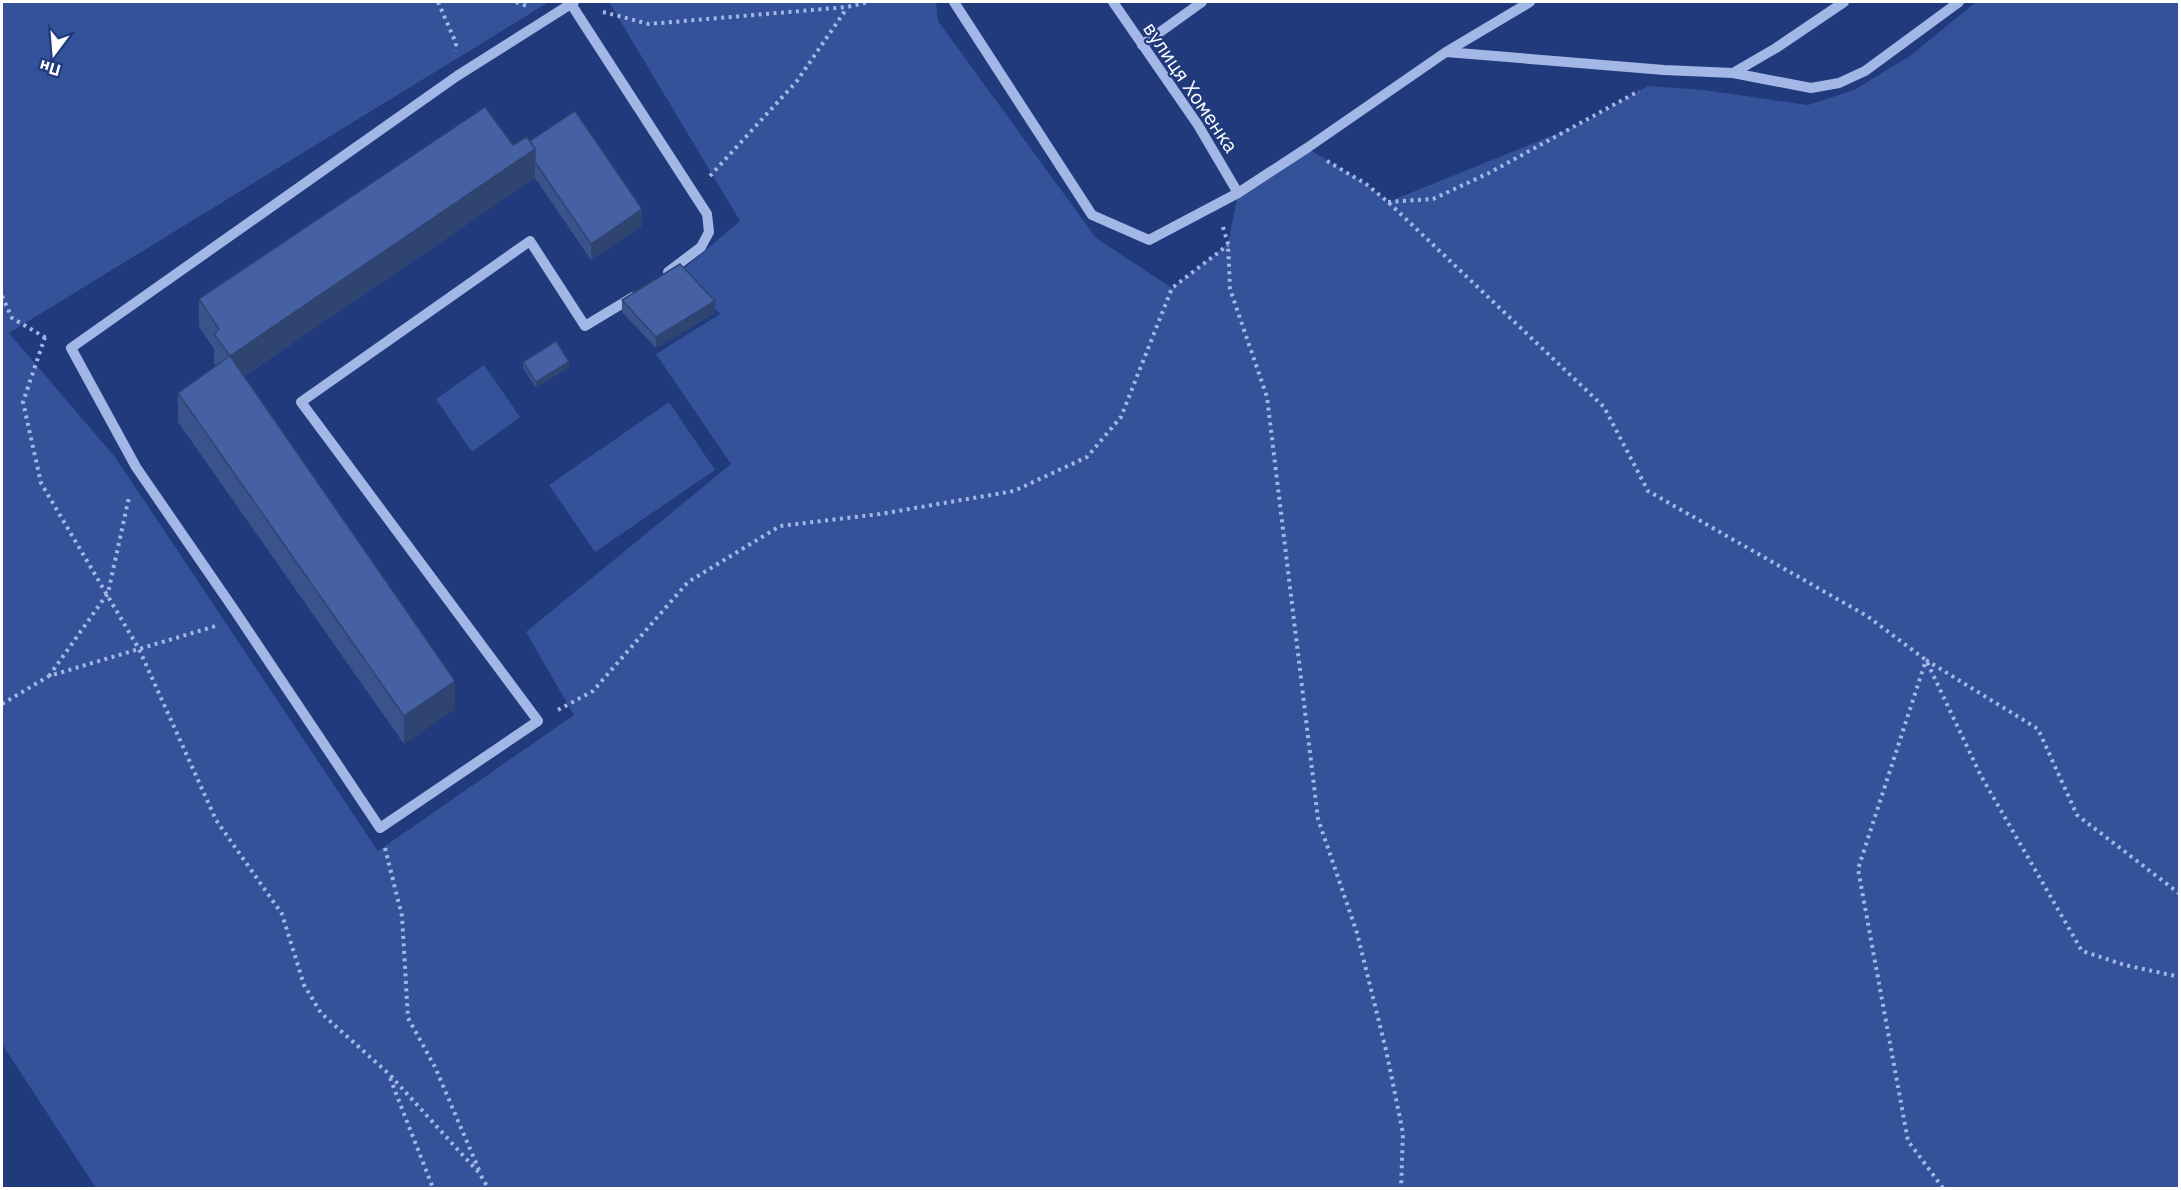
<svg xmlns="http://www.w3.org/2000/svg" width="2181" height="1190" viewBox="0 0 2181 1190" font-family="'IBM Plex Sans',sans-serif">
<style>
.green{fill:#33529a}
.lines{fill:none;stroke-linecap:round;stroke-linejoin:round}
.path{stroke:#a3b7e6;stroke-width:4;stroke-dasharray:3 4.5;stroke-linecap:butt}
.minor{stroke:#a3b7e6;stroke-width:10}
.wall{fill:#3b538c}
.shaded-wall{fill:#304472}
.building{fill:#4561a3;stroke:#304472;stroke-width:1.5}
.labels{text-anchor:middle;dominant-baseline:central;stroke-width:4.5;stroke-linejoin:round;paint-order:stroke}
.street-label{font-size:20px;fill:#fff;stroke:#203a7c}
</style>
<rect width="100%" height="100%" fill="#203a7c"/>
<path class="green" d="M2 2H549L9 333 115 457 378 851 574 715 526 632 731 464 656 354 720 314 681 271 740 221 609 2H936L938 21 1096 238 1172 288 1228 244 1238 193 1307 148 1366 184 1388 202 1581 124 1648 86 1704 90 1808 105 1854 90 1910 56 1976 2H2179V1188H96L2 1044Z
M484 365 520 417 472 452 436 399Z
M669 402 715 470 595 552 549 485Z"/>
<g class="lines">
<path class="path" d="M438 2 456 43V51
M516 2 527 6
M603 12 649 24 847 7 869 2
M1327 161 1366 184 1388 202 1604 407 1648 491 1867 616 1926 660 1981 776 2082 951 2125 965 2180 977
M710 176 797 81 847 8
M1388 202 1433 199 1489 173 1639 91
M1223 227 1228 244 1230 289 1267 397 1318 819 1357 933 1386 1050 1403 1133 1401 1188
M2 296 12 318 46 338
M45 337 23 402 41 483 139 649 216 820 282 914 304 985 321 1013 389 1074 480 1174 488 1188
M49 676 108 593 129 497
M2 704 49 676 219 625
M558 710 593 691 688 582 780 526 880 514 1014 491 1087 457 1121 417 1172 288 1228 245
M385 848 402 916 408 1018 435 1067 479 1170
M390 1078 433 1188
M1943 1188 1908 1141 1858 869 1926 660 2038 729 2077 815 2180 894"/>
<path class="minor" d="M574 2 457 76 71 348 136 467 235 611 380 828 538 721 301 402 530 241 585 326 633 297
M954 2 1092 215 1149 240 1238 193 1307 148 1446 52 1530 2
M1113 2 1198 125 1238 193
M571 4 707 214 709 232 701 247 668 272
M1142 45 1202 2
M1446 52 1664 70 1733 73 1811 88 1839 83 1865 71 1959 2
M1733 73 1776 48 1844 2"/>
</g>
<path class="wall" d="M530 141 642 226 591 260 535 178 244 376 455 709 404 744 178 422V393L216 366 214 363V349L199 327V299L513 145Z
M622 300 715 313 656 348 622 312Z
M523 362 569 367 536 388 523 368Z"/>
<path class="shaded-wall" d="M535 149V178L230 385V356Z
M642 209V226L591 260V244Z
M715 301V313L656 348V337Z
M569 362V367L536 388V382Z
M455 681V709L404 744V716Z"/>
<path class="building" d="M485 107 513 145 527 137 535 149 230 356 214 334 219 329 199 299Z
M575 111 642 209 591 244 535 162V149L530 141Z
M680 264 715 301 656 337 622 300Z
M556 341 569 362 536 382 523 362Z
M230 356 455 681 404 716 178 393Z"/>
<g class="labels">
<g class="street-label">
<text transform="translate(1191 87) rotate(56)">вулиця Хоменка</text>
</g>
</g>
<rect width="2181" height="1190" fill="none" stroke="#ffffff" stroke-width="6"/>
<g transform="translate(54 54) rotate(196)" stroke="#203a7c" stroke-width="4.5" paint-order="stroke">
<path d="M0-4.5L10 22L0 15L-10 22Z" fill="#ffffff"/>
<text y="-9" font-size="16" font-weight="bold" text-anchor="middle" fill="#ffffff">Пн</text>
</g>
</svg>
